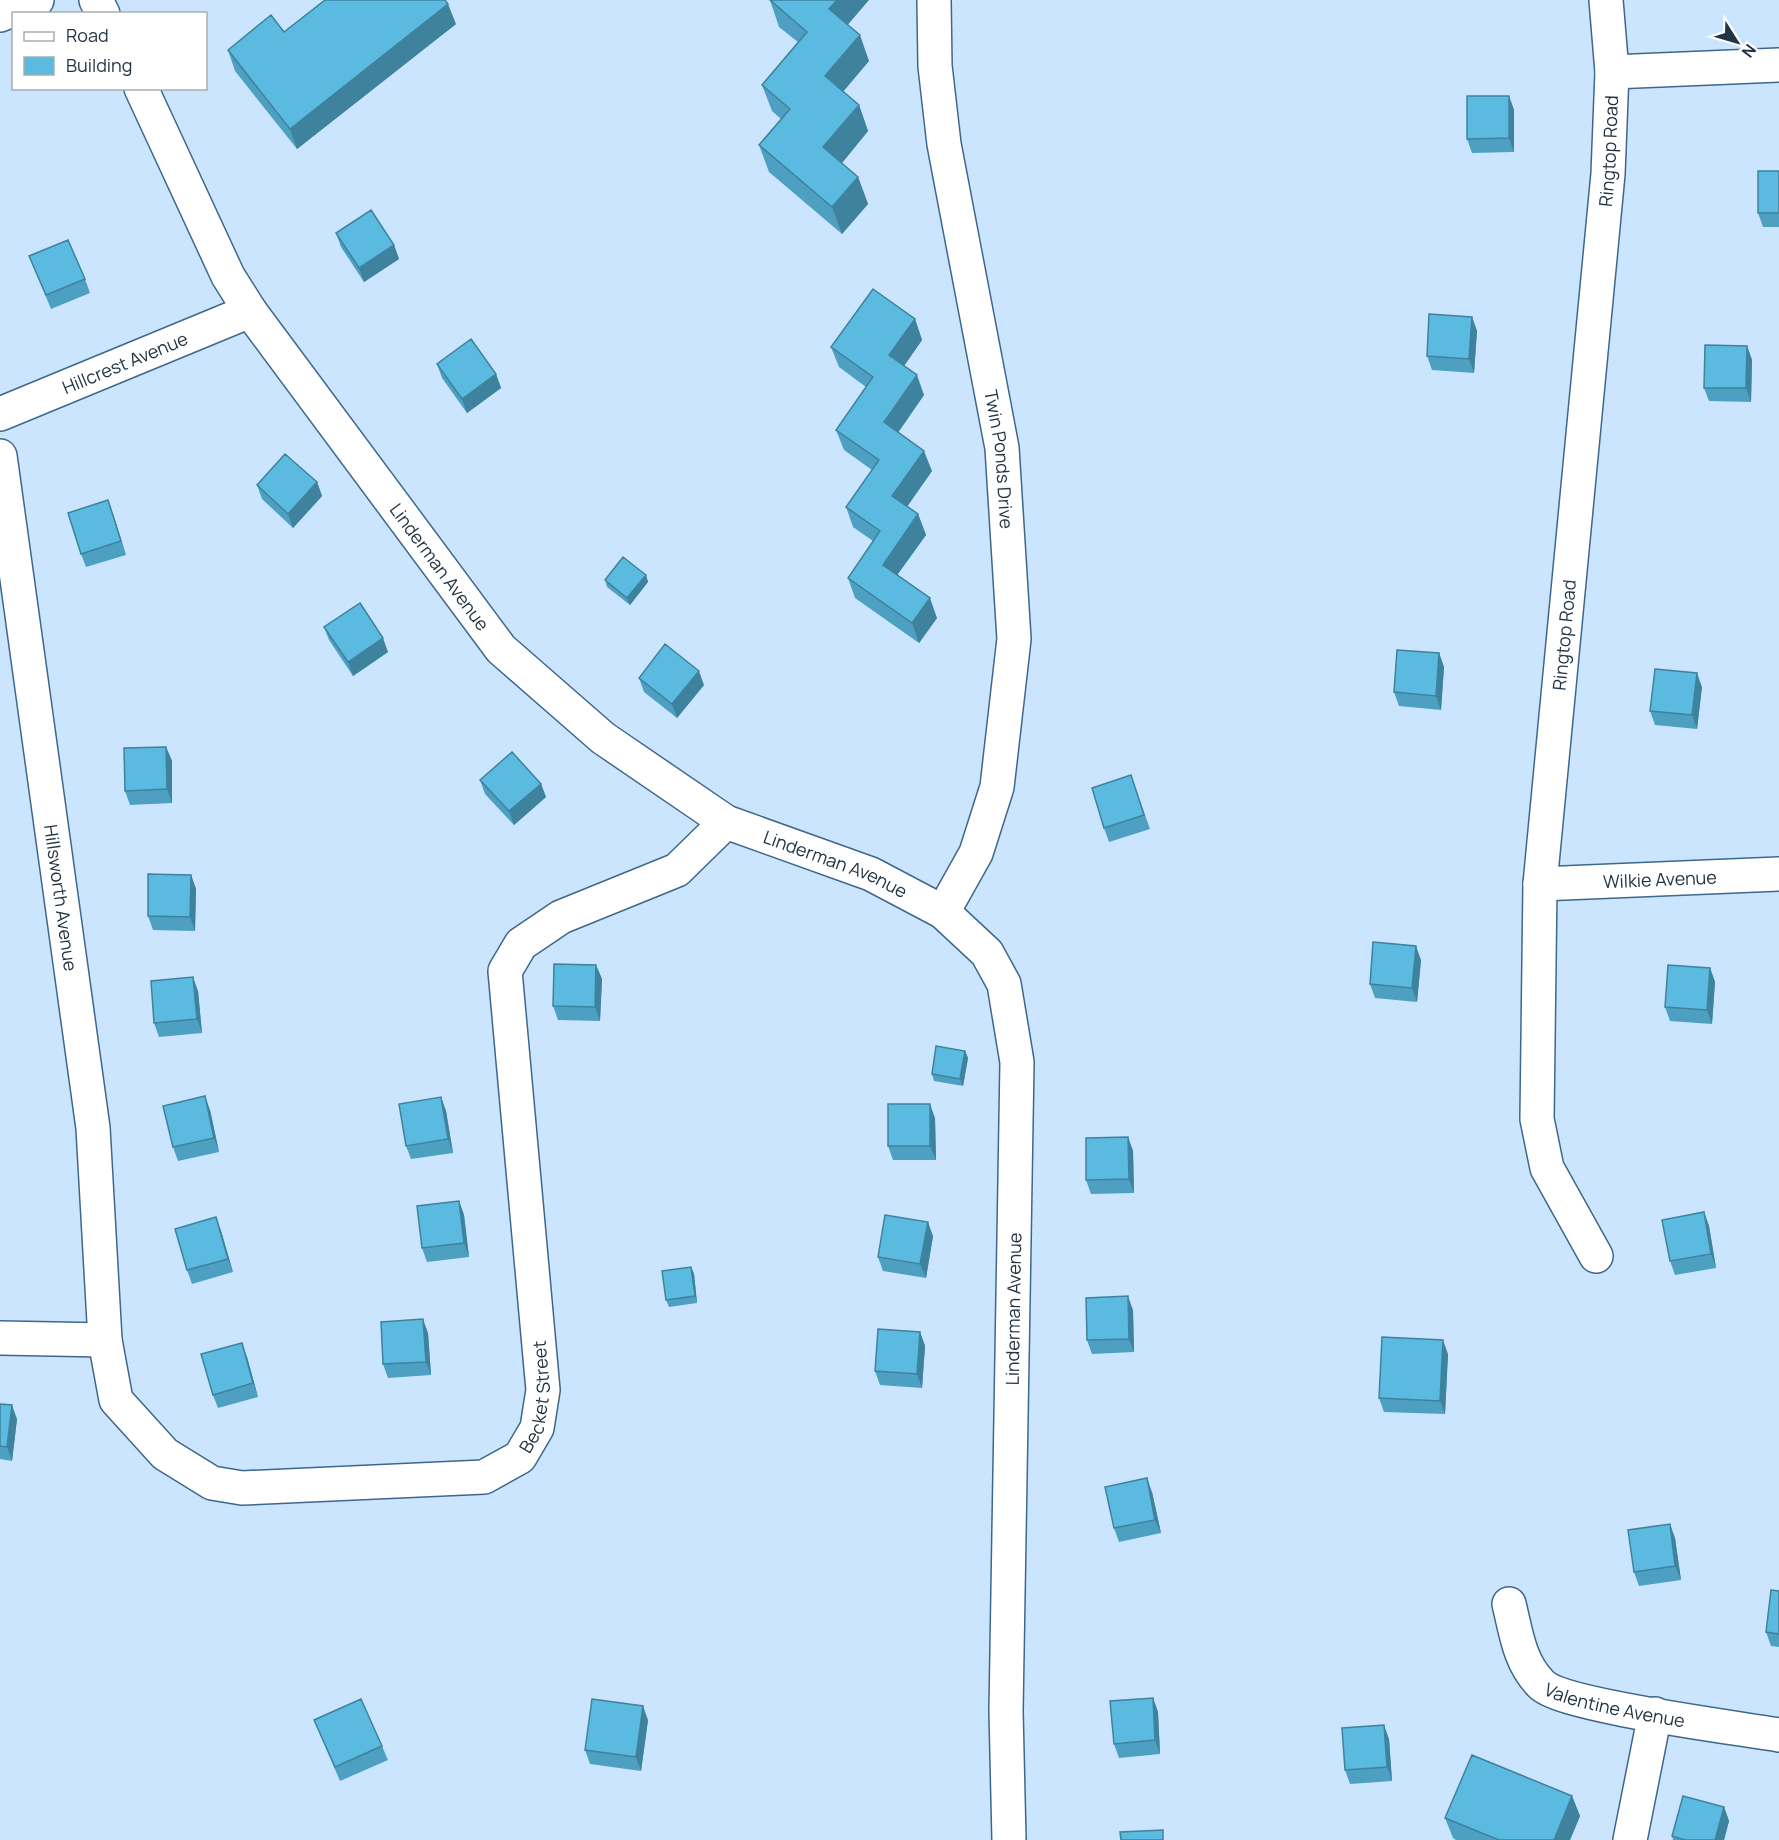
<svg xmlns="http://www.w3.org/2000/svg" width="1779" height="1840" viewBox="0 0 1779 1840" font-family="Manrope,sans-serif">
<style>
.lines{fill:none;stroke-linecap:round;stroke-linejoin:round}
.minor-casing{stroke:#3f678b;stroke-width:36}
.minor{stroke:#fff;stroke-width:33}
.wall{fill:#4da0c1}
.shaded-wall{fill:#3f829d}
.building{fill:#5abae0;stroke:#3f829d;stroke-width:1.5}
.labels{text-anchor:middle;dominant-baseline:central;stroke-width:4.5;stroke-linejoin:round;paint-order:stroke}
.street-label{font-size:18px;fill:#223444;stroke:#fff}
</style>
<rect width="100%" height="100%" fill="#cbe5fe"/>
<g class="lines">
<g class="minor-casing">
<g id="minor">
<path d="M96 0 103 14"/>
<path id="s1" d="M934 0 935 66 944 144 1002 448 1014 639 997 787 976 853 943 912"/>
<path d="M0 15 37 0"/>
<path d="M1612 72 1779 65"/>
<path id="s2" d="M141 88 228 276 250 311 501 649 603 738 726 822 871 874 943 912 987 953 1004 984 1017 1062 1006 1711 1009 1840"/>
<path id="s3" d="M0 414 250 311"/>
<path id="s4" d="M0 456 93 1128 105 1340 116 1400 165 1454 212 1483 242 1488 484 1477 520 1457 537 1428 543 1390 505 971 521 944 561 917 677 870 726 822"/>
<path id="s5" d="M1540 884 1779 874"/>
<path id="s6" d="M1596 1256 1547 1168 1537 1119 1540 884 1608 174 1612 72 1606 0"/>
<path d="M0 1338 105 1340"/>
<path id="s7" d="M1509 1604C1516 1632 1519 1662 1541 1684 1562 1706 1739 1728 1779 1735"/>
<path d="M1630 1840 1655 1714"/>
</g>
</g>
<use href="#minor" class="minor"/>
</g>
<path class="wall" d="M770 0 848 25 869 61 843 92 859 105 868 131 842 163 858 177 868 204 842 234 769 172 759 145 781 119 772 111 762 85 798 42 779 27Z
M456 24 297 149 235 71 228 50 284 32Z
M1509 96 1514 110V152L1472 153 1467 139Z
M1779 171V227H1763L1758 213Z
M336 233 394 245 399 259 364 282 341 247Z
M29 256 85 279 90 293 51 309Z
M1472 317 1477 331 1474 373 1432 370 1427 356Z
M915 319 922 340 904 366 924 395 898 432 932 471 907 506 918 514 926 535 897 575 937 618 919 643 855 598 848 578 873 541 853 527 846 507 872 470 844 450 836 430 866 387 839 367 831 347Z
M1747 346 1752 360 1751 402 1709 401 1704 388Z
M437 364 496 374 501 388 467 413 442 378Z
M317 482 322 496 293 528 262 499 257 485Z
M113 514 126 555 86 567 81 554Z
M646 575 648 582 630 605 607 587 605 580Z
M324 627 388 652 353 676 329 640Z
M1439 653 1444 667 1441 710 1399 706 1394 692Z
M639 678 704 685 677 718 644 692Z
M1702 687 1697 729 1655 725 1650 711Z
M166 747 172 761V803L130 805 125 791Z
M480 780 541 784 546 797 514 825 485 794Z
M1136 789 1150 829 1109 842 1104 828Z
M191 875 196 889 195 931 153 930 148 916Z
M1421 960 1417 1002 1375 998 1370 984Z
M596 965 602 979 600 1021 558 1020 553 1006Z
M1710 968 1715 982 1712 1024 1670 1021 1665 1007Z
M198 991 202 1033 159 1037 154 1023Z
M965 1051 968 1058 963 1086 934 1081 932 1074Z
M441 1097 446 1111 453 1153 411 1159 406 1146Z
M210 1110 219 1152 178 1161 173 1147Z
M935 1118 936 1160H893L888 1146Z
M1128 1137 1133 1151 1134 1193 1091 1194 1086 1180Z
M459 1201 464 1215 469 1257 427 1262 422 1248Z
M1704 1212 1709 1226 1716 1268 1675 1275 1670 1261Z
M216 1217 221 1231 233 1272 192 1284 187 1270Z
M933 1236 926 1278 883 1271 878 1257Z
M691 1267 694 1274 697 1303 669 1307 666 1300Z
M1133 1310 1134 1352 1092 1354 1087 1340Z
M920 1332 925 1346 922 1388 880 1385 875 1371Z
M428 1333 431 1375 388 1378 383 1364Z
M1448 1354 1445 1414 1384 1412 1379 1398Z
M247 1357 258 1397 218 1408 213 1395Z
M0 1404 17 1419 12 1461 0 1459Z
M1152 1492 1161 1533 1119 1542 1114 1528Z
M1675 1538 1681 1580 1639 1586 1634 1572Z
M1779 1591V1647L1771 1646 1766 1632Z
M1153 1698 1158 1712 1160 1754 1119 1758 1114 1744Z
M314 1720 382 1746 388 1760 340 1781Z
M648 1720 641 1771 590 1764 585 1750Z
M1389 1739 1392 1781 1350 1784 1345 1770Z
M1572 1796 1580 1816 1570 1840H1456L1453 1838 1445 1818Z
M1724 1807 1729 1821 1724 1840H1673L1672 1836Z"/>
<path class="shaded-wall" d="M837 0H869L839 35 829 9Z
M448 4 456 24 297 149 290 129Z
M860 35 869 61 834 102 825 76Z
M1509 96 1514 110V152L1509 138Z
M859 105 868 131 833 174 823 147Z
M858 177 868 204 842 234 832 207Z
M394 245 399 259 364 282 359 268Z
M1472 317 1477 331 1474 373 1469 359Z
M915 319 922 340 897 376 889 355Z
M1747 346 1752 360 1751 402 1746 388Z
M496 374 501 388 467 413 462 399Z
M917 375 924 395 891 443 884 422Z
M924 451 932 471 900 517 892 496Z
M317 482 322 496 293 528 288 514Z
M108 500 113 514 126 555 121 541Z
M918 514 926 535 890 585 883 565Z
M646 575 648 582 630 605 627 598Z
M930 598 937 618 919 643 912 623Z
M383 638 388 652 353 676 348 662Z
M1439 653 1444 667 1441 710 1436 696Z
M699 671 704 685 677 718 672 704Z
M1697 673 1702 687 1697 729 1692 715Z
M166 747 172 761V803L167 789Z
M541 784 546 797 514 825 509 811Z
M191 875 196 889 195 931 190 917Z
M1416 946 1421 960 1417 1002 1412 988Z
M596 965 602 979 600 1021 595 1007Z
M1710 968 1715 982 1712 1024 1707 1010Z
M193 977 198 991 202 1033 197 1019Z
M965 1051 968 1058 963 1086 960 1079Z
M205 1096 210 1110 219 1152 214 1138Z
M441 1097 446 1111 453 1153 448 1139Z
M930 1104 935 1118 936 1160 930 1146Z
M1128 1137 1133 1151 1134 1193 1129 1179Z
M459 1201 464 1215 469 1257 464 1243Z
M1704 1212 1709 1226 1716 1268 1711 1254Z
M216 1217 221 1231 233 1272 228 1259Z
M928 1222 933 1236 926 1278 920 1264Z
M691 1267 694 1274 697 1303 695 1296Z
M1128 1296 1133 1310 1134 1352 1129 1339Z
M423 1319 428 1333 431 1375 426 1362Z
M920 1332 925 1346 922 1388 917 1374Z
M1443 1340 1448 1354 1445 1414 1440 1401Z
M242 1343 247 1357 258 1397 253 1383Z
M12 1405 17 1419 12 1461 7 1447Z
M1147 1478 1152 1492 1161 1533 1155 1520Z
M1670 1524 1675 1538 1681 1580 1675 1566Z
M1153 1698 1158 1712 1160 1754 1155 1740Z
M643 1706 648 1720 641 1771 636 1757Z
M1384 1725 1389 1739 1392 1781 1387 1767Z
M1572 1796 1580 1816 1570 1840H1554Z
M1724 1807 1729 1821 1724 1840H1715Z"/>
<path class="building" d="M325 0H445L448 4 290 129 228 50 271 15 284 32Z
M770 0H837L829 9 860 35 825 76 859 105 823 147 858 177 832 207 759 145 790 109 762 85 807 32Z
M1467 96H1509V138L1467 139Z
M1758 171H1779V213H1758Z
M371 210 394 245 359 268 336 233Z
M68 240 85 279 46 295 29 256Z
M873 289 915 319 889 355 917 375 884 422 924 451 892 496 918 514 883 565 930 598 912 623 848 578 880 531 846 507 879 460 836 430 873 377 831 347Z
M1429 314 1472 317 1469 359 1427 356Z
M471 339 496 374 462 399 437 364Z
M1705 345 1747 346 1746 388H1704Z
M285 454 317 482 288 514 257 485Z
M108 500 121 541 81 554 68 513Z
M623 557 646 575 627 598 605 580Z
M360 603 383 638 348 662 324 627Z
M665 644 699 671 672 704 639 678Z
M1397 650 1439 653 1436 696 1394 692Z
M1655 669 1697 673 1692 715 1650 711Z
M166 747 167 789 125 791 124 748Z
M512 752 541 784 509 811 480 780Z
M1131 775 1144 815 1104 828 1092 788Z
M148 874 191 875 190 917 148 916Z
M1373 942 1416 946 1412 988 1370 984Z
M554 964 596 965 595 1007 553 1006Z
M1668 965 1710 968 1707 1010 1665 1007Z
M193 977 197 1019 154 1023 151 981Z
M936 1046 965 1051 960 1079 932 1074Z
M205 1096 214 1138 173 1147 163 1106Z
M441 1097 448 1139 406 1146 399 1104Z
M888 1104H930V1146H888Z
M1128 1137 1129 1179 1086 1180V1138Z
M459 1201 464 1243 422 1248 417 1206Z
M1704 1212 1711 1254 1670 1261 1662 1220Z
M885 1215 928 1222 920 1264 878 1257Z
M216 1217 228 1259 187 1270 175 1229Z
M691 1267 695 1296 666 1300 662 1271Z
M1128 1296 1129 1339 1087 1340 1086 1298Z
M423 1319 426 1362 383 1364 381 1322Z
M878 1329 920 1332 917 1374 875 1371Z
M1382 1337 1443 1340 1440 1401 1379 1398Z
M242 1343 253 1383 213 1395 201 1354Z
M0 1404 12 1405 7 1447 0 1446Z
M1147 1478 1155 1520 1114 1528 1105 1487Z
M1670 1524 1675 1566 1634 1572 1628 1530Z
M1771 1590 1779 1591V1634L1766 1632Z
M1153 1698 1155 1740 1114 1744 1110 1701Z
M361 1699 382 1746 335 1767 314 1720Z
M592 1699 643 1706 636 1757 585 1750Z
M1384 1725 1387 1767 1345 1770 1342 1728Z
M1472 1755 1572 1796 1554 1840H1499L1445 1818Z
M1683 1796 1724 1807 1715 1840H1685L1672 1836Z
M1163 1830V1840H1121L1120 1832Z"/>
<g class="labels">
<g class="street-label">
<text stroke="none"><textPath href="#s6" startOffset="1122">Ringtop Road</textPath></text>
<text stroke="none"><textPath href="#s3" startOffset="135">Hillcrest Avenue</textPath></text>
<text stroke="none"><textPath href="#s1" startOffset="465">Twin Ponds Drive</textPath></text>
<text stroke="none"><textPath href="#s2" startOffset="567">Linderman Avenue</textPath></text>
<text stroke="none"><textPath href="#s6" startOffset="636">Ringtop Road</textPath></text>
<text stroke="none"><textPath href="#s2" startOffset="1071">Linderman Avenue</textPath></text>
<text stroke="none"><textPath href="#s5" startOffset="120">Wilkie Avenue</textPath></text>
<text stroke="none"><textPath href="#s4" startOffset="446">Hillsworth Avenue</textPath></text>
<text transform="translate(1013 1309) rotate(-89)">Linderman Avenue</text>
<text stroke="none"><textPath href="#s4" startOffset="1458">Becket Street</textPath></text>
<text stroke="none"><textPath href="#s7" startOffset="165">Valentine Avenue</textPath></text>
</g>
</g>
<rect x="12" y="12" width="195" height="78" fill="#ffffff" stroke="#a7aeb4" stroke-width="1.5"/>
<rect x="24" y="32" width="30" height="9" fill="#ffffff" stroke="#a7aeb4" stroke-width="1.5"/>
<text x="66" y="42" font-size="18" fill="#223444">Road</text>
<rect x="24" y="57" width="30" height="18" fill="#5abae0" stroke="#a7aeb4" stroke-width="1.5"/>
<text x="66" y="72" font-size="18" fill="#223444">Building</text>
<g transform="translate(1737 42) rotate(127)" stroke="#ffffff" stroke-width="4.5" paint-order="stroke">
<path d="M0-4.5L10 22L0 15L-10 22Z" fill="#223444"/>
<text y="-9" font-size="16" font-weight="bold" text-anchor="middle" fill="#223444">N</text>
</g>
</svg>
